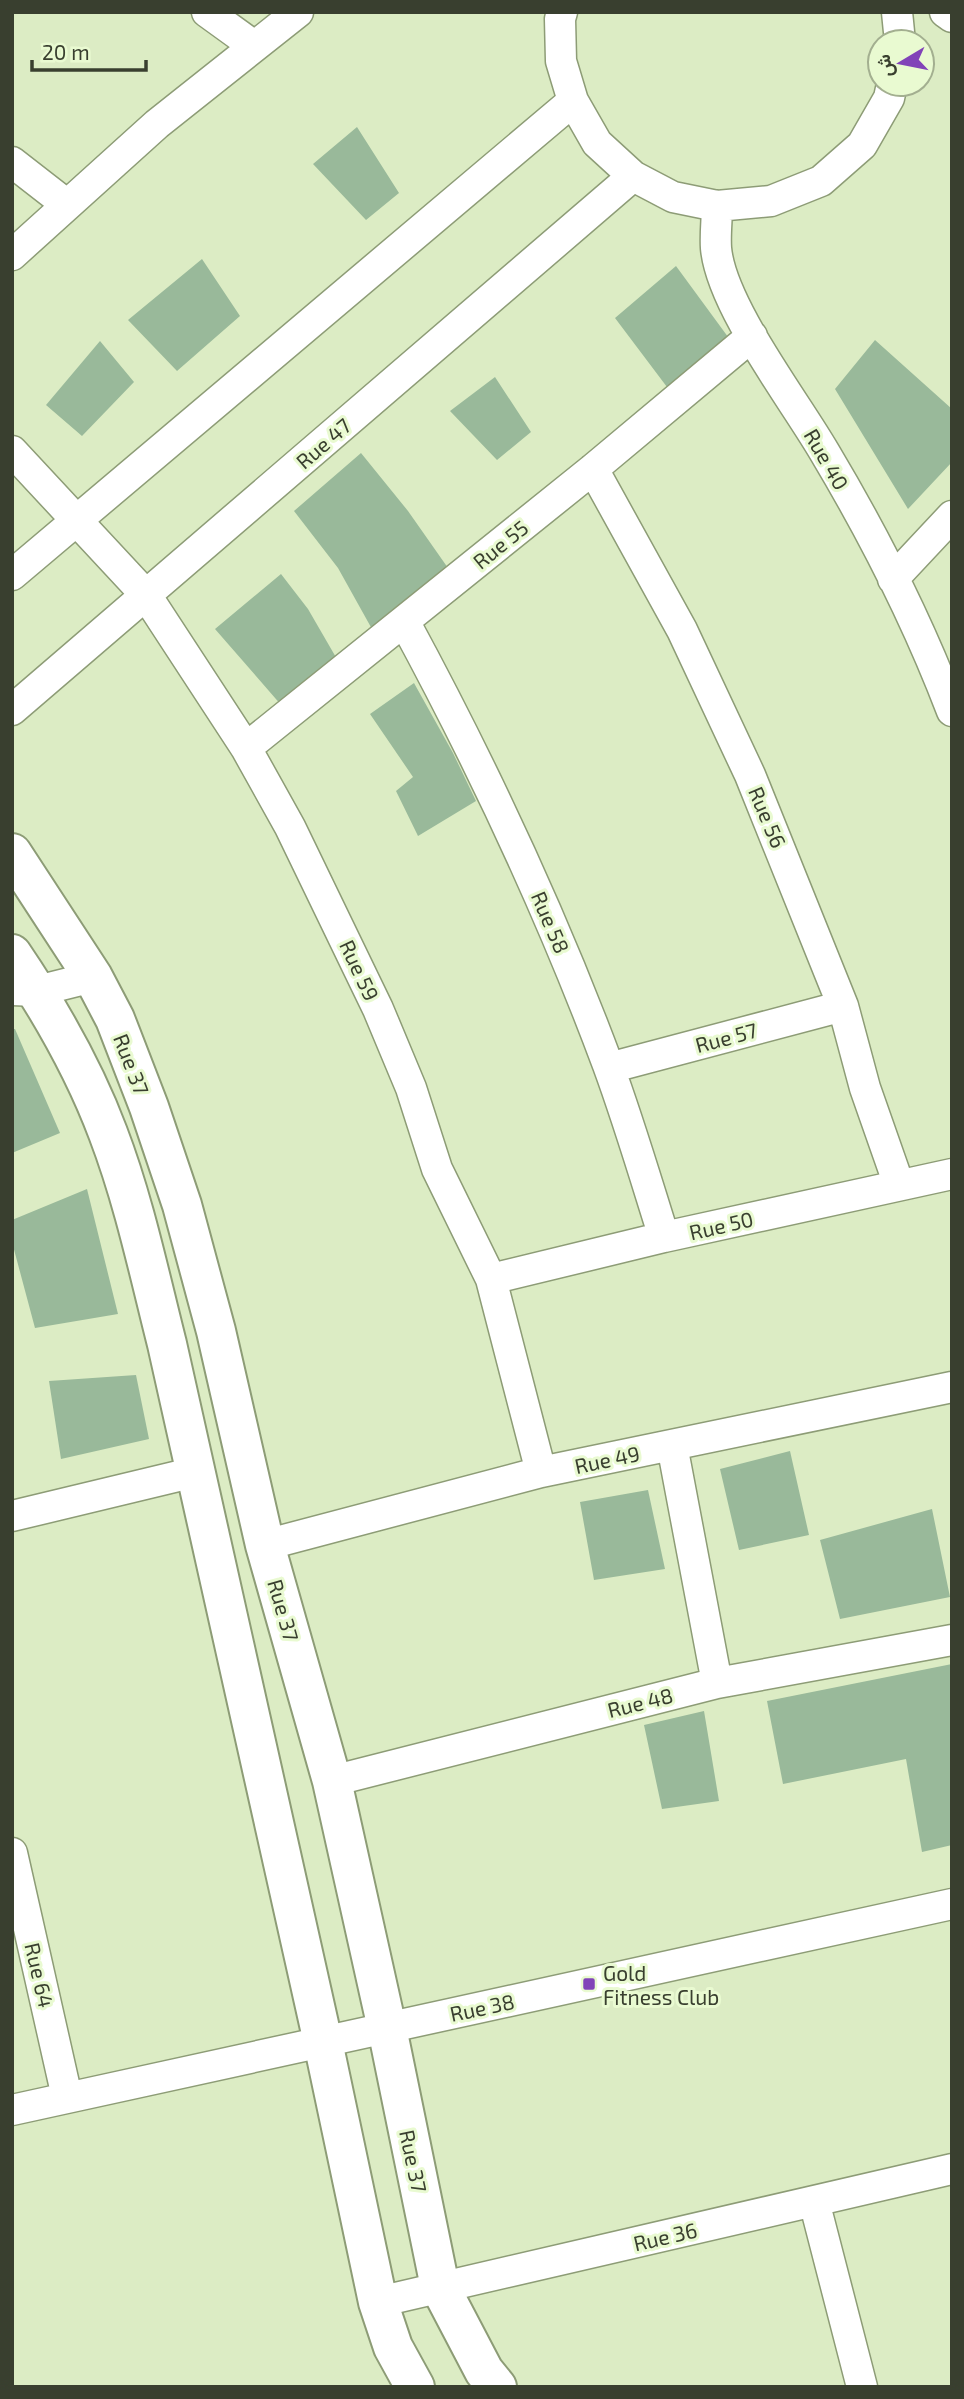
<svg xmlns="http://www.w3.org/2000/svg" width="964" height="2399" viewBox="0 0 964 2399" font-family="'Exo 2',Vazirmatn,sans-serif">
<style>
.building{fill:#99b99a}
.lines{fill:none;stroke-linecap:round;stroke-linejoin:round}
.minor-casing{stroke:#8d9c76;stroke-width:33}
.tertiary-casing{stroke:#8d9c76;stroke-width:42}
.minor{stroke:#fff;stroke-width:30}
.tertiary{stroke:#fff;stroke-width:38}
.poi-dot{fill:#8143b8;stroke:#e9fad1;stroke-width:2.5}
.labels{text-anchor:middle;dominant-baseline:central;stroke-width:6;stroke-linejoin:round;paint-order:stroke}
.street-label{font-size:21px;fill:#393f2f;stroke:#e9fad1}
.poi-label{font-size:21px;fill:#393f2f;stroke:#e9fad1;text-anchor:start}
</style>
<rect width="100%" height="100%" fill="#dcecc4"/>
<path class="building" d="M357 127 399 193 366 220 313 164Z
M202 259 240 316 177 371 128 320Z
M676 266 731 341 670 391 615 318Z
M875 340 952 409V462L908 509 835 389Z
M100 341 134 382 82 436 46 405Z
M495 377 531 432 497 460 450 411Z
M361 453 408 511 448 568 377 638 338 568 294 511Z
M281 574 308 609 341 666 282 706 215 629Z
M414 683 453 753 476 801 418 836 396 791 413 777 370 714Z
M12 1029H15L60 1133 12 1153Z
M87 1189 118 1314 35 1328 12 1242V1220Z
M136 1375 149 1439 61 1459 49 1381Z
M790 1451 809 1535 739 1550 720 1469Z
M648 1490 665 1569 594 1580 580 1502Z
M932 1509 950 1597 840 1619 820 1540Z
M952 1664V1845L922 1852 906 1759 783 1784 767 1701Z
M704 1711 719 1801 662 1809 644 1725Z"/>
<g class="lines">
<g class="minor-casing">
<path id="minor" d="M207 12 254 46
M562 12 560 19 561 61 573 101 597 143 633 176 673 197 717 206 771 201 821 181 862 145 889 98 892 84
M897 12 900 42
M945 12 952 17
M12 162 66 204
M717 206C717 219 715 234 716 248 721 306 795 401 825 453 874 535 918 622 952 711
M12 255 157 124 298 12
M12 451 146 595 246 748 290 827 378 1009 411 1088 437 1169 491 1279 541 1472
M593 469 682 630 750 775 843 1006 865 1088 899 1185
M12 575 573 101
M893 579 952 516
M404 621C482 765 551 912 608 1065 629 1122 646 1180 664 1237
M12 710 633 176
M246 748 593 469 752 336
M12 990 37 991 93 977
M609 1068 843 1006
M491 1279 664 1237 952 1174
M672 1445 717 1683
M12 1516 195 1472
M265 1545 541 1472 952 1387
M332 1781 717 1683 952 1640
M12 1853 67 2097
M12 2110 952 1904
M814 2201 862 2387
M378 2302 952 2169"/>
</g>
<g class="tertiary-casing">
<path id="tertiary" d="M12 853 93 977 115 1019 149 1107 182 1205 216 1331 265 1545 332 1781 387 2028 440 2287 484 2371 497 2387
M12 954C50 1010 84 1069 108 1133 134 1201 149 1273 167 1344L323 2042 378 2302 393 2347 415 2387"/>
</g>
<use href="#minor" class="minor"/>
<use href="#tertiary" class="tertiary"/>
</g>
<rect class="poi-dot" x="582" y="1977" width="14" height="14" rx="3.5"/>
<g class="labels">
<g class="street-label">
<text transform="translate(323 443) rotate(-41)">Rue 47</text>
<text transform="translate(827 459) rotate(60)">Rue 40</text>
<text transform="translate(500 544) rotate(-39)">Rue 55</text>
<text transform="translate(768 817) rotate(67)">Rue 56</text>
<text transform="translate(551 922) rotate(67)">Rue 58</text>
<text transform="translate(360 970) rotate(65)">Rue 59</text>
<text transform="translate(726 1037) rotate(-15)">Rue 57</text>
<text transform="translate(132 1064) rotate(69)">Rue 37</text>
<text transform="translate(721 1225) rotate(-13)">Rue 50</text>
<text transform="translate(607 1459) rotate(-12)">Rue 49</text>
<text transform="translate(284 1610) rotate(74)">Rue 37</text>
<text transform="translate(640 1702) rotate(-14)">Rue 48</text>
<text transform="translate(40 1975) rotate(77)">Rue 64</text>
<text transform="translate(482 2007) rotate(-12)">Rue 38</text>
<text transform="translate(414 2161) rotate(78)">Rue 37</text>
<text transform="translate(665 2236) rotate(-13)">Rue 36</text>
</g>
<g class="poi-label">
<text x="603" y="1972">Gold<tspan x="603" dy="24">Fitness Club</tspan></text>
</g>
</g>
<rect width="964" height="2399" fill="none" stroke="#393f2f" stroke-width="28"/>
<g transform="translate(901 63) rotate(260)"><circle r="33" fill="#e9fad1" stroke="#a3af90" stroke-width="2"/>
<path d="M0-5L12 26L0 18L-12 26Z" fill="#8143b8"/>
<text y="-10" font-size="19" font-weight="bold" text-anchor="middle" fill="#393f2f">ش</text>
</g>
<path d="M32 60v10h114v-10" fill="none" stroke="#393f2f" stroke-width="3.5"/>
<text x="42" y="60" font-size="21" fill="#393f2f" stroke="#e9fad1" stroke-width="5" paint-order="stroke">20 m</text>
</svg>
